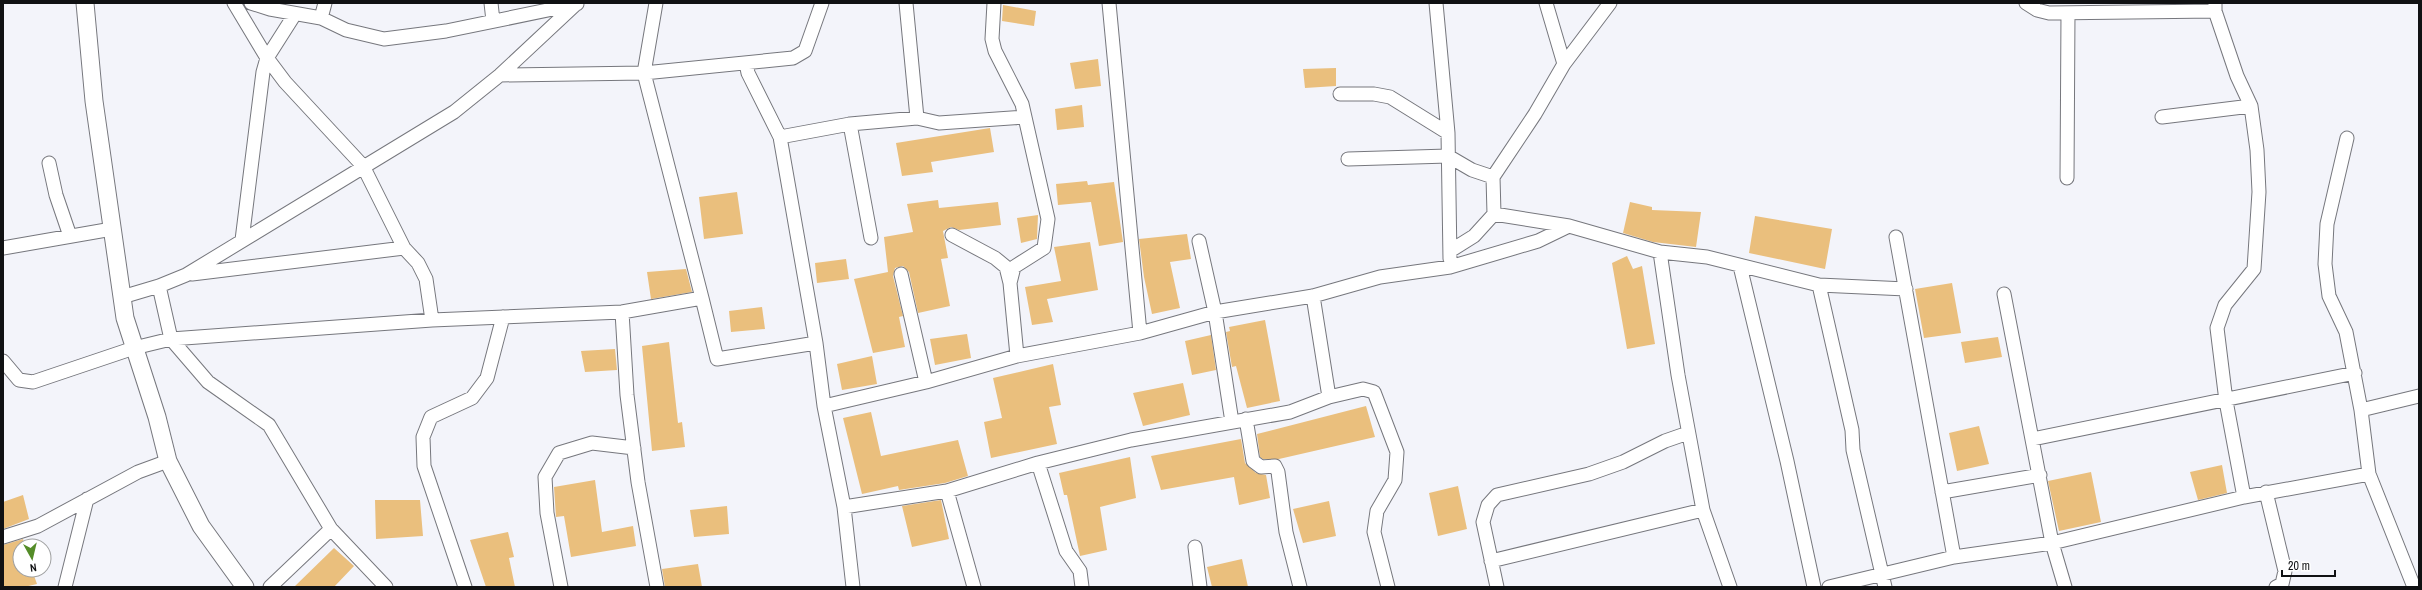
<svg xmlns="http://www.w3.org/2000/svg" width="2422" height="590" viewBox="0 0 2422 590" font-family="'Archivo Narrow',sans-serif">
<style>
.building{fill:#eabf7d}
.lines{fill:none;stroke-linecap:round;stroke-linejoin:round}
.minor-casing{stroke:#76777d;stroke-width:15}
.tertiary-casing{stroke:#76777d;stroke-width:19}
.minor{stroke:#fff;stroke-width:13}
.tertiary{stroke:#fff;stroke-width:17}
</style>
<rect width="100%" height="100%" fill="#f3f4fa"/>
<path class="building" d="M1003 5 1036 11 1034 26 1002 21Z
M1098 59 1101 86 1075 89 1070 63Z
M1336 68V86L1305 88 1303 69Z
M1082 105 1084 127 1057 130 1055 109Z
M990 128 994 152 931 162 933 172 902 176 896 143Z
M1087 181 1088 185 1114 182 1123 242 1099 246 1091 202 1058 205 1056 184Z
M737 192 743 234 704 239 699 197Z
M938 200 939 208 998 202 1001 225 959 230 951 227 943 231 948 258 941 259 950 306 918 313 909 272 903 266 895 268 893 276 903 316 899 317 905 347 873 353 854 279 888 272 884 237 913 232 907 204Z
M1630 202 1652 207V210L1701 212 1696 247 1653 242 1623 233Z
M1038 215 1037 239 1021 243 1017 218Z
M1755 216 1832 229 1825 269 1749 253Z
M1187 234 1191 259 1170 262 1180 308 1152 314 1144 277 1139 239Z
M1090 242 1098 290 1047 299 1053 322 1032 325 1025 287 1061 281 1054 247Z
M1627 256 1633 269 1642 266 1655 344 1627 349 1612 263Z
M846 259 849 279 817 283 815 263Z
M686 269 692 292 651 299 647 272Z
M1952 283 1961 333 1924 338 1915 289Z
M762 307 765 329 731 332 729 311Z
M1265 320 1280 401 1247 408 1236 366 1232 367 1226 332 1230 331 1229 327Z
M967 334 971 358 935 365 930 339Z
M1211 335 1216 370 1192 375 1185 341Z
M1998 337 2002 357 1965 363 1961 342Z
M669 342 678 423 682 422 685 447 652 451 642 346Z
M615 349 617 370 585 372 581 351Z
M872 356 877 384 842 390 837 364Z
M1053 364 1061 405 1049 407 1057 444 991 458 984 422 1002 418 993 378Z
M1183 383 1190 415 1143 426 1133 393Z
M1366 406 1375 437 1279 459H1263L1260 457 1257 434Z
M871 412 881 456 958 440 968 476 945 483 899 490 898 486 862 494 843 418Z
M1979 426 1989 464 1957 471 1949 433Z
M1241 439 1245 463 1256 473 1266 475 1270 498 1239 505 1234 477 1161 490 1151 456Z
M1130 457 1136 498 1100 507 1107 550 1080 556 1067 495H1064L1059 473Z
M2222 465 2227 493 2198 500 2190 472Z
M2091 472 2101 522 2059 531 2048 481Z
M595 480 602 532 633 526 636 546 571 557 564 516 556 517 554 487Z
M1458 486 1467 529 1438 536 1429 493Z
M23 495 29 519 3 529V502Z
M375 500H420L423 536 376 539Z
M941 500 949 539 912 547 902 506Z
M1329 501 1336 536 1303 543 1293 509Z
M727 506 729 534 694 537 690 510Z
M508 532 514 557 509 558 515 587H486L470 540Z
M23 539 25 546H20V570H32L37 584 24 587H3V545Z
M334 548 354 566 334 587H294Z
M1242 559 1248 587H1212L1207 567Z
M698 564 702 587H665L662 569Z"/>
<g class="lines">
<g class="minor-casing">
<path id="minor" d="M234 3 267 58 285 82 363 166 404 248 418 263 426 279 432 320
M251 3 270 9 321 18 346 30 384 39 446 31 577 4
M491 3 493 21
M656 3 644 73 702 298
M906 3 917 118 939 123 1024 117
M994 3 992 39 995 51 1022 104 1048 219 1044 248 1014 267 1010 283 1017 356
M1109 3 1140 333
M1436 3 1448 133 1450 259
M1546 3 1564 64
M2026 3 2037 10 2049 13 2215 11
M2215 3V11L2237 76 2251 106 2257 150 2259 192 2254 269 2225 305 2217 328 2226 401 2244 497
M321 18 325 3
M746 63 748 73 780 137 816 343 824 406 844 507 853 587
M500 75 644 73 793 58 805 51 822 3
M1340 94H1374L1390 97 1448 133
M2162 117 2251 106
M850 124 871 238
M780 137 850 124 917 118
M2347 138 2327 224 2325 264 2329 296 2346 332 2361 410 2369 474
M1348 159 1448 156 1472 170 1493 177
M49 163 56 195 70 236
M2067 178 2068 13
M1494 214 1569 226 1660 252 1707 257 1819 285 1906 289
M952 235 995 258 1006 267 1010 283
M1896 237 1954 557
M242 240 263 72 267 58 295 14
M1199 241 1215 312 1232 422
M3 248 112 229
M1450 251 1474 236 1494 214 1493 177 1535 114 1564 64 1610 3
M1660 252 1678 375 1703 510 1730 587
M1740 266 1787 461 1814 587
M192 274 404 248
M901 274 926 382 1017 356 1140 333 1215 312 1313 296 1380 277 1450 267 1538 241 1569 226
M1819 285 1852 430 1853 450 1885 587
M159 286 171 339 208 382 269 425 331 529 386 587
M2004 294 2052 543 2065 587
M122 297 159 286 186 275 454 112 500 75 576 4
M622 312 627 395 638 482 657 587
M3 361 19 380 33 382 134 348 171 339 432 320 622 312 702 298 717 359 816 343
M1329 397 1363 389 1374 392 1397 452 1395 480 1377 511 1374 532 1388 587
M824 406 926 382
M2361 410 2419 396
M1246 419 1253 461 1261 467 1275 466 1278 472 1286 532 1300 587
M2033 439 2355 373
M1038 463 1066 551 1080 571 1082 587
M947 491 974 587
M1942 492 2040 475
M2266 492 2285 571 2282 584 2276 587
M844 507 947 491 1038 463 1131 440 1290 412 1329 397 1313 296
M3 537 38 526 138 472 168 461
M1195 547 1200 587
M1491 561 1703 510
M65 587 87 499
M270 587 331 529
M465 587 424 466 423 437 431 417 472 398 487 378 503 317
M561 587 547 513 545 477 559 453 592 443 634 448
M1497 587 1483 522 1488 505 1497 495 1589 474 1623 462 1665 441 1688 433
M1829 587 1954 557 2052 543 2244 497 2369 474 2414 587"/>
</g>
<g class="tertiary-casing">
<path id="tertiary" d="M85 3 94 101 125 318 157 417 168 461 201 526 245 587"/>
</g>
<use href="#minor" class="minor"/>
<use href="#tertiary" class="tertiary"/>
</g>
<rect width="2422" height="590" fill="none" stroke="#101113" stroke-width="8"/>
<g transform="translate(32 558) rotate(172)"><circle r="19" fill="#ffffff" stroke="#9fa0a1"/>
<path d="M0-3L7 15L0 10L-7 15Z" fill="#548c28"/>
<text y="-6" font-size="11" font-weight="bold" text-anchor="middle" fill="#101113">N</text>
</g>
<path d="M2282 570v6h53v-6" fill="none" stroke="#101113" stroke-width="2"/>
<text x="2288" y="570" font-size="12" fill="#101113" stroke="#ffffff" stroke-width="3" paint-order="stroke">20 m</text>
</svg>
